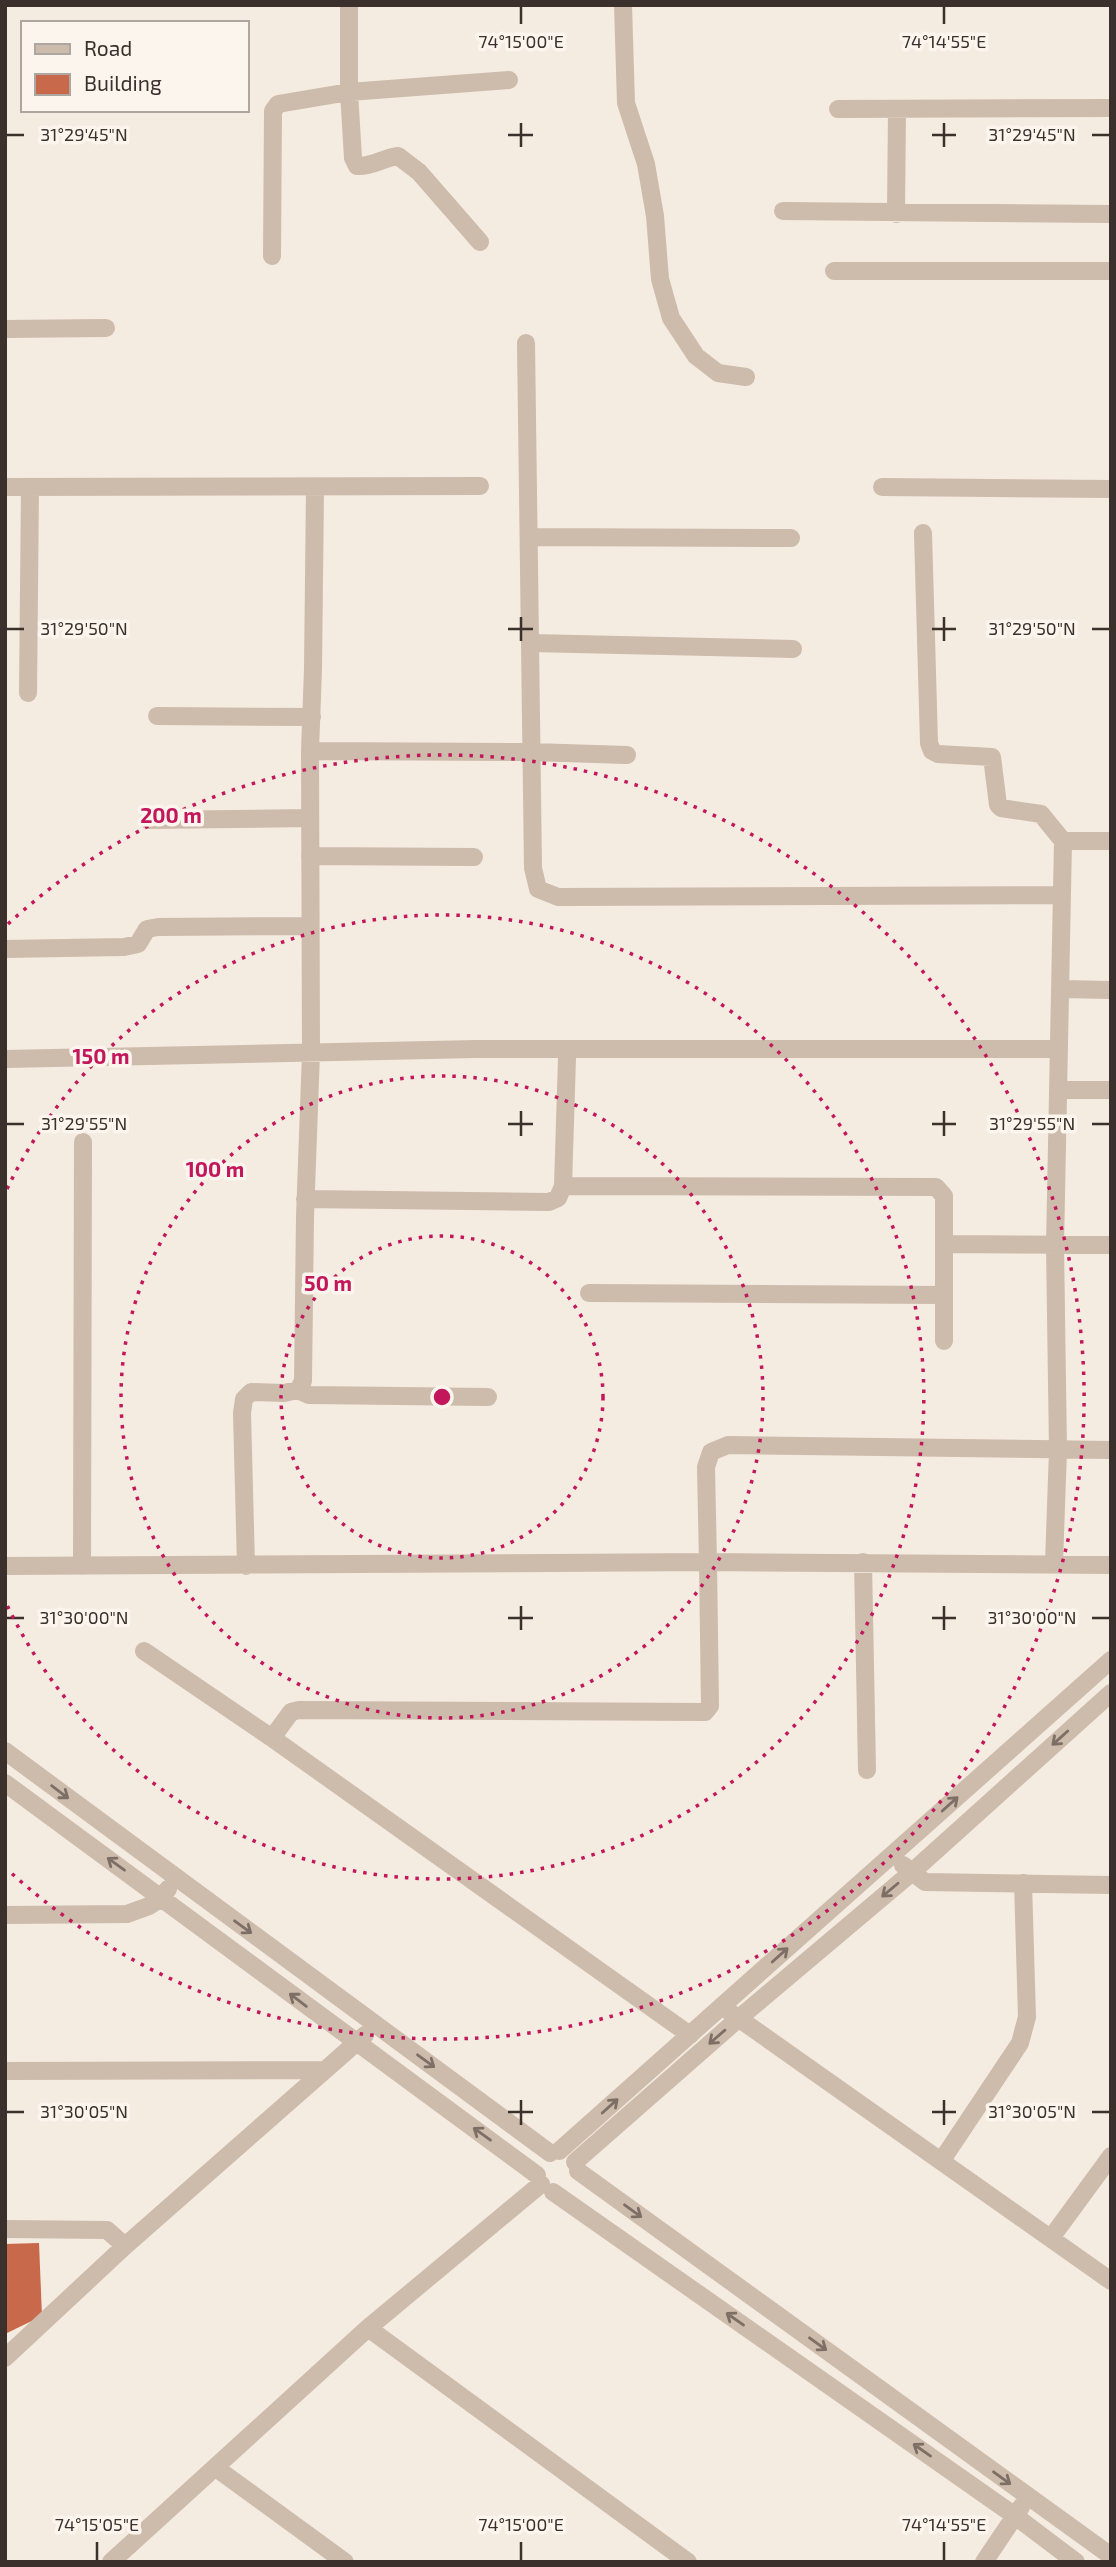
<svg xmlns="http://www.w3.org/2000/svg" width="1116" height="2567" viewBox="0 0 1116 2567" font-family="'Exo 2',sans-serif">
<style>
.building{fill:#c8694b}
.lines{fill:none;stroke-linecap:round;stroke-linejoin:round}
.minor{stroke:#cdbbac;stroke-width:18}
.oneway{stroke:#7d6f65}
.ticks{fill:none;stroke:#3b302b;stroke-width:2.5}
.ring{fill:none;stroke:#c2185b;stroke-width:3.5;stroke-dasharray:3.5 7}
.ticks-label{font-size:18px;text-anchor:middle;fill:#3b302b;stroke:#fbf5ee;stroke-width:7;stroke-linejoin:round;paint-order:stroke}
.centre{fill:#c2185b;stroke:#fbf5ee;stroke-width:3.5}
.ring-label{font-size:21px;text-anchor:middle;font-weight:bold;fill:#c2185b;stroke:#fbf5ee;stroke-width:7;stroke-linejoin:round;paint-order:stroke}
</style>
<rect width="100%" height="100%" fill="#f4ebe1"/>
<path class="building" d="M39 2243 42 2316 5 2334V2244Z"/>
<g class="lines">
<path class="minor" d="M349 5V92L353 158 357 166C372 167 383 158 398 156L419 172 480 242
M623 5 626 103 646 164 655 216 660 279 671 318 696 356 718 373 746 377
M838 109 1111 108
M783 211 1111 214
M896 214 897 109
M272 256 273 111 278 104 349 92 509 80
M834 271H1111
M5 329 106 328
M526 343 533 868 538 889 558 897 1062 895
M5 487 480 486
M882 487 1111 489
M923 533 929 743 932 751 938 754 992 757 998 805 1001 808 1041 814 1063 841
M530 537 791 538
M531 643 793 649
M28 693 30 487
M157 716 312 717
M310 751 532 752 627 755
M148 820 310 818
M310 856 474 857
M5 949 124 947 138 944 147 929 158 927 310 926
M1060 989 1111 990
M5 1059 476 1049H1059
M1059 1090H1111
M563 1186 936 1187 944 1196V1341
M305 1199 549 1202 558 1198 563 1186 567 1058
M945 1244 1111 1245
M589 1293 944 1295
M298 1390 303 1381 305 1217 311 1053 310 751 313 669 315 488
M1111 1450 728 1445 711 1452 706 1467 708 1562 1111 1565
M863 1562 867 1770
M1054 1563 1058 1450 1055 1246 1063 841H1111
M5 1566 708 1562 710 1706 705 1712 299 1710 291 1712 272 1738
M82 1566 83 1142
M246 1566 242 1413 244 1399 251 1392 284 1393 298 1390 309 1395 488 1397
M144 1651 272 1738 690 2035
M5 1751 550 2153
M5 1783 537 2175
M903 1865 925 1882 1111 1885
M5 1915 127 1914 149 1906 161 1898 168 1889
M731 2013 1111 2281
M5 2071 323 2070
M559 2151 1111 1660
M942 2160 1020 2043 1027 2017 1023 1883
M575 2162 738 2019 911 1873 1111 1693
M578 2171 1111 2556
M553 2192 1015 2516 1076 2562
M5 2229 107 2230 125 2246
M1051 2238 1111 2156
M368 2328 688 2562
M5 2358 125 2246 365 2035
M216 2468 345 2562
M111 2562 368 2328 541 2184
M984 2562 1021 2507"/>
</g>
<defs><path id="oneway-shaft" d="M-6 0H5M1.5-3L5.5 0L1.5 3" fill="none" stroke-width="1.6" stroke-linecap="round" stroke-linejoin="round" transform="scale(1.75)"/></defs>
<g class="oneway">
<use href="#oneway-shaft" transform="translate(1060 1738) rotate(138)"/>
<use href="#oneway-shaft" transform="translate(60 1792) rotate(37)"/>
<use href="#oneway-shaft" transform="translate(950 1804) rotate(-42)"/>
<use href="#oneway-shaft" transform="translate(116 1864) rotate(-144)"/>
<use href="#oneway-shaft" transform="translate(890 1890) rotate(140)"/>
<use href="#oneway-shaft" transform="translate(243 1927) rotate(36)"/>
<use href="#oneway-shaft" transform="translate(780 1955) rotate(-42)"/>
<use href="#oneway-shaft" transform="translate(298 2000) rotate(-143)"/>
<use href="#oneway-shaft" transform="translate(717 2037) rotate(139)"/>
<use href="#oneway-shaft" transform="translate(426 2061) rotate(36)"/>
<use href="#oneway-shaft" transform="translate(610 2106) rotate(-42)"/>
<use href="#oneway-shaft" transform="translate(482 2134) rotate(-144)"/>
<use href="#oneway-shaft" transform="translate(633 2211) rotate(36)"/>
<use href="#oneway-shaft" transform="translate(735 2319) rotate(-145)"/>
<use href="#oneway-shaft" transform="translate(818 2344) rotate(36)"/>
<use href="#oneway-shaft" transform="translate(922 2450) rotate(-145)"/>
<use href="#oneway-shaft" transform="translate(1002 2478) rotate(36)"/>
</g>
<path class="ticks" d="M521 7V24M944 7V24M521 123V147M944 123V147M7 135H24M508 135H533M932 135H956M1092 135H1109M521 617V641M944 617V641M7 629H24M508 629H533M932 629H956M1092 629H1109M521 1111V1136M944 1111V1136M7 1124H24M508 1124H533M932 1124H956M1092 1124H1109M521 1606V1630M944 1606V1630M7 1618H24M508 1618H533M932 1618H956M1092 1618H1109M521 2100V2125M944 2100V2125M7 2112H24M508 2112H533M932 2112H956M1092 2112H1109M97 2542V2560M521 2542V2560M944 2542V2560"/>
<g class="ring">
<circle cx="442" cy="1397" r="161"/>
<circle cx="442" cy="1397" r="321"/>
<path d="M7 1189A482 482 0 1 1 7 1605"/>
<path d="M8 924A642 642 0 1 1 8 1870"/>
</g>
<g class="ticks-label">
<text x="521" y="48">74°15'00"E</text>
<text x="944" y="48">74°14'55"E</text>
<text x="1032" y="141">31°29'45"N</text>
<text x="84" y="141">31°29'45"N</text>
<text x="1032" y="635">31°29'50"N</text>
<text x="84" y="635">31°29'50"N</text>
<text x="1032" y="1130">31°29'55"N</text>
<text x="84" y="1130">31°29'55"N</text>
<text x="84" y="1624">31°30'00"N</text>
<text x="1032" y="1624">31°30'00"N</text>
<text x="84" y="2118">31°30'05"N</text>
<text x="1032" y="2118">31°30'05"N</text>
<text x="97" y="2531">74°15'05"E</text>
<text x="521" y="2531">74°15'00"E</text>
<text x="944" y="2531">74°14'55"E</text>
</g>
<circle cx="442" cy="1397" r="10" class="centre"/>
<g class="ring-label">
<text x="171" y="823">200 m</text>
<text x="101" y="1064">150 m</text>
<text x="215" y="1177">100 m</text>
<text x="328" y="1291">50 m</text>
</g>
<rect width="1116" height="2567" fill="none" stroke="#3b302b" stroke-width="14"/>
<rect x="21" y="21" width="228" height="91" fill="#fbf5ee" stroke="#aea6a0" stroke-width="2"/>
<rect x="35" y="44" width="35" height="10" fill="#cdbbac" stroke="#aea6a0" stroke-width="2"/>
<text x="84" y="56" font-size="21" fill="#3b302b">Road</text>
<rect x="35" y="74" width="35" height="21" fill="#c8694b" stroke="#aea6a0" stroke-width="2"/>
<text x="84" y="91" font-size="21" fill="#3b302b">Building</text>
</svg>
